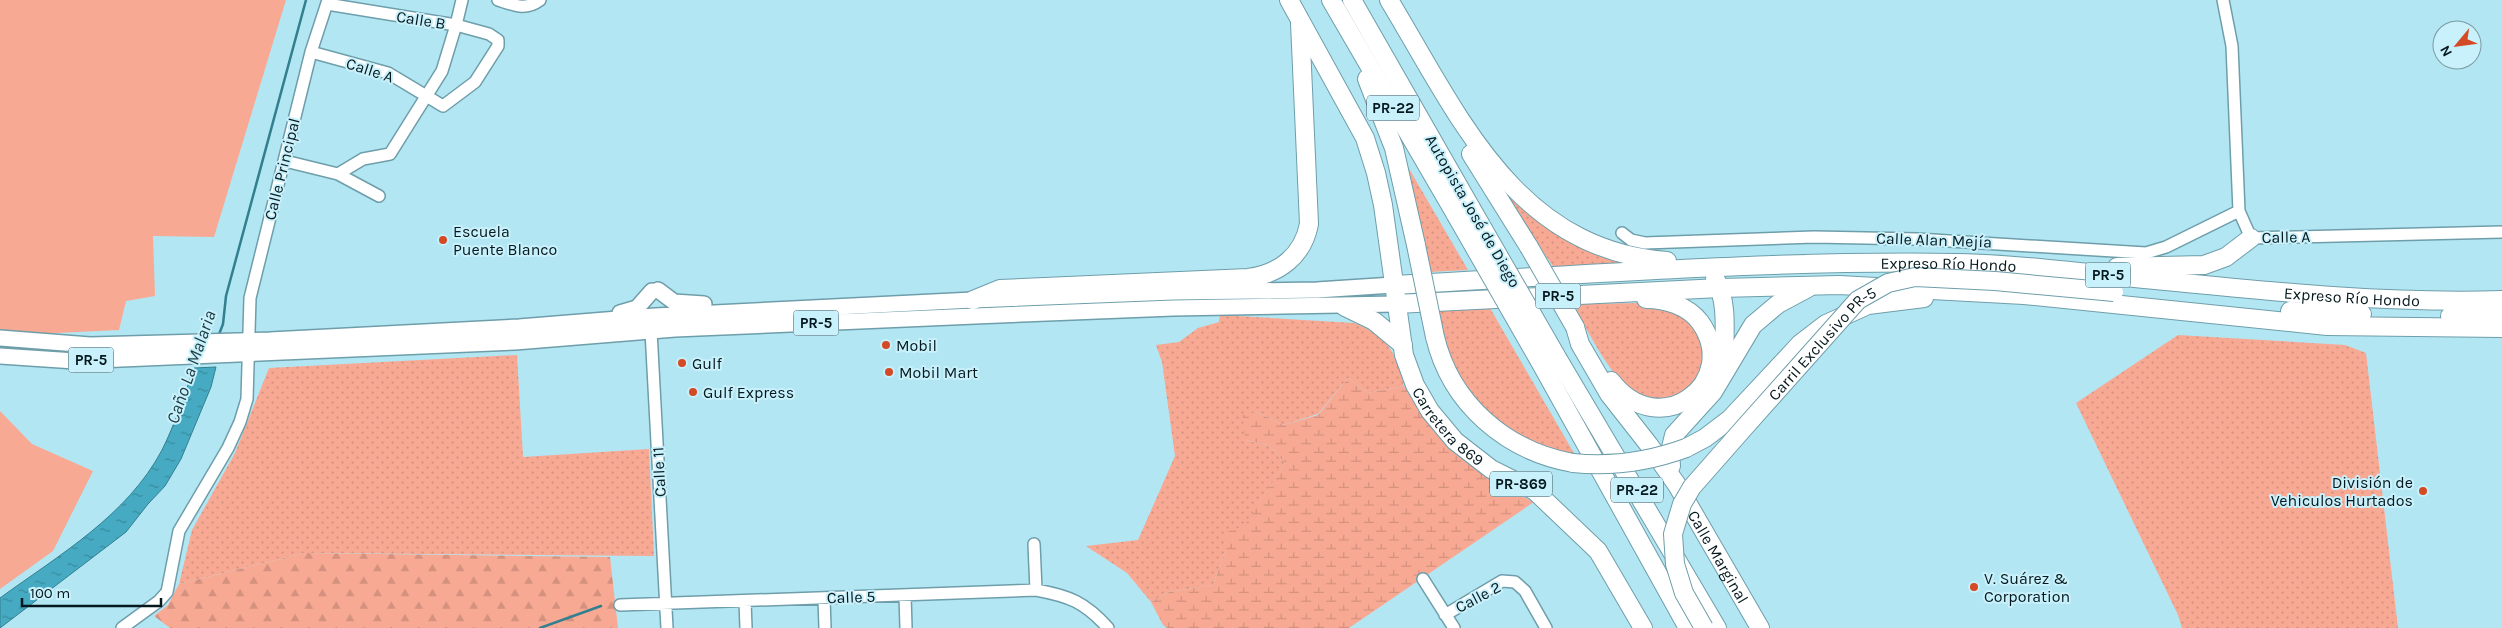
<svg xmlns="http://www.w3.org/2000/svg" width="2502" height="628" viewBox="0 0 2502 628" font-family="Karla,sans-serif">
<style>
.grass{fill:url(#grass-dots)}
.forest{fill:url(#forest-firs)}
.wetland{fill:url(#wetland-marsh)}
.green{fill:#f8a993}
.water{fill:url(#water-ripples);stroke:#327f90}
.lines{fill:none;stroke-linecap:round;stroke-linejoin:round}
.stream{stroke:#327f90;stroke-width:2.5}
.minor-casing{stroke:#6e9eaa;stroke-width:14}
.major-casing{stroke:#6e9eaa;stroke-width:18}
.highway-casing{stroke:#6e9eaa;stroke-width:20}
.minor{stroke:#fff;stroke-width:11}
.major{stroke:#fff;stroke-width:15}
.highway{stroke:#fff;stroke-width:18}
.highway-bridge-casing{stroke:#6e9eaa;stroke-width:20;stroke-linecap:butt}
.highway-bridge{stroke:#fff;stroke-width:18}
.poi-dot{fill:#d44a24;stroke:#c9f1fc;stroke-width:2}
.labels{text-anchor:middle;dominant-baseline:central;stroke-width:4;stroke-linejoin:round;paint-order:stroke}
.shield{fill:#c9f1fc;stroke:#405960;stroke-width:1}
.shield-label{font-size:15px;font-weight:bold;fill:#05181d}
.street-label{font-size:16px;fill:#05181d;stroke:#c9f1fc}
.poi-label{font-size:16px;fill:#05181d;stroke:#c9f1fc;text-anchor:start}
.water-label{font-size:18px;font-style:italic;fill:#1c3b42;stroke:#c9f1fc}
</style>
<defs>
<pattern id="grass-dots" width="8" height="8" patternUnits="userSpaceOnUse" patternTransform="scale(1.25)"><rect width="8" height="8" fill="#f8a993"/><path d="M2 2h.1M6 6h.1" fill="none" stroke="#d3917e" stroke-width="1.8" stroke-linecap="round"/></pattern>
<pattern id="forest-firs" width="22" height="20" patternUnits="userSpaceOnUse" patternTransform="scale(1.25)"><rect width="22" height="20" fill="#f8a993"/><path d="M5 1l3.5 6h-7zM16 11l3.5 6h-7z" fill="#d3917e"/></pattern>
<pattern id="wetland-marsh" width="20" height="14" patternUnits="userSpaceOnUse" patternTransform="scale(1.25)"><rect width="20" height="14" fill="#f8a993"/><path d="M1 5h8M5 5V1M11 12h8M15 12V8" fill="none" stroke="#d3917e"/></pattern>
<pattern id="water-ripples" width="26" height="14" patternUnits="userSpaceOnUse" patternTransform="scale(1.25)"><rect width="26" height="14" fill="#46abc2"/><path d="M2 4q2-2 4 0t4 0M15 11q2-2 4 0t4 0" fill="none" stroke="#388a9d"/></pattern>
</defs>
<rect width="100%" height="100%" fill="#b3e6f3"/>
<path class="grass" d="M1404 160 1468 270 1429 272Z
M1507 192 1544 225 1590 250 1629 263 1630 266 1555 269 1503 194Z
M1641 303C1743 316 1706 418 1643 398 1616 389 1586 329 1574 304Z
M1490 308 1575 455C1565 453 1554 452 1545 449 1537 447 1528 441 1521 437 1467 410 1447 366 1436 309Z
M1220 315 1354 323C1387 335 1396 352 1404 386L1368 393 1348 378 1318 414 1283 425 1257 412 1245 440 1268 445 1285 463 1244 527 1226 549 1213 585 1169 592 1151 602 1127 573 1086 546 1138 540 1175 456 1162 362 1156 345 1179 342 1198 328 1219 322Z
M2178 335 2345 345 2366 353 2398 628H2182L2178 615 2076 403Z
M517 355 523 457 649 449 654 556 305 553 179 584 192 530 235 453 269 368Z"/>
<path class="forest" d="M305 553 610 557 618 628H170L154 616 168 605 179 584Z"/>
<path class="wetland" d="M1348 378 1368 393 1404 386C1439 446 1471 472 1534 502L1349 628H1167L1163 625 1151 602 1169 592 1213 585 1226 549 1224 533 1244 526 1285 463 1268 445 1245 440 1243 415 1257 412 1283 425 1318 415Z"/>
<path class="green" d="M0 0H286L214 237 153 236 155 296 126 301 119 330 16 335 0 332Z
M0 411 32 444 93 471 53 551 0 589Z"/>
<path class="water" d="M216 367 211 387 181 459 165 486 148 504 126 532 0 628V598C59 555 127 516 162 450 175 424 184 396 194 368Z"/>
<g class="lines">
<path class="stream" d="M218 337 223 324 226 296 306 0
M540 628 601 606"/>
<g class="minor-casing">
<path id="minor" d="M498 0C514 5 525 11 540 0
M2223 0 2232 46 2239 211 2251 238 2502 232
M311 52 388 73 443 106 475 82 498 46V40L489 34 456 25 327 4
M285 161 338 174 363 159 390 154 442 71 456 25 462 0
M338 174 379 196
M1622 233 1631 240 1645 243 1814 237 1917 239 2146 253 2166 247 2239 211
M653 325 651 331 667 628
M1034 544 1036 590
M1423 579 1454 628
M905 595 906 628
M824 598 825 628
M745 601 746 628
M620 605 1036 590C1069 596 1085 602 1108 628
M1445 615 1502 581 1515 582 1525 591 1546 628
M122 628 159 601 167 592 179 531 228 448 240 422 247 399 250 298 311 52 328 0"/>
</g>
<g class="major-casing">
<path id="major" d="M658 290 674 302 704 304
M620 313 637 308 652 291
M0 338 90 345 270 340 519 327 655 316 973 300 1173 292 1317 290 1393 285
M0 356 75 361 515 342 675 329 975 316 1173 308 1396 304"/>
</g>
<g class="highway-casing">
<g id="highway">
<path id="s1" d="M1289 0 1365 138 1376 173 1383 205 1404 355 1415 385 1430 411 1455 441 1491 469 1535 491 1598 551 1643 628"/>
<path d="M1331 0 1456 215"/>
<path d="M1352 0 1471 208"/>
<path d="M1389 0C1458 114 1515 250 1667 261"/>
<path d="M1367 79 1394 148 1416 245"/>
<path d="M1471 154 1529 247"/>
<path d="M2117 267 2204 265 2226 257 2251 238"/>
<path d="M1715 278C1730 305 1723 341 1724 371"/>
<path id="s2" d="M1393 285C1581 275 1769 260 1957 263 2016 264 2076 272 2135 278 2257 290 2379 304 2502 300"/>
<path d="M973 300 1000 289 1248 278C1279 274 1303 256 1309 224L1300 23"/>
<path d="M1396 304 1720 288 1839 285 2024 295 2327 326 2502 328"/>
<path d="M1345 307 1374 321 1403 345"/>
<path d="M2290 311 2362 314"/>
<path d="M2450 316 2502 315"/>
<path id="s3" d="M1575 327 1580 344 1609 394 1649 445 1677 485 1760 628"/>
<path d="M1435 337C1451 404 1506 451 1573 463"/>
<path d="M1555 354 1717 628"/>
<path d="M1539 360 1688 628"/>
<path d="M1611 381C1660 445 1742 381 1700 322 1688 306 1666 299 1646 299"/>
<path d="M1686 448 1705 438 1730 419 1800 344 1826 324 1868 305 1924 298"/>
<path d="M1671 466 1670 452 1674 435 1713 392 1753 325 1778 304 1808 288"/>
</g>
</g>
<use href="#minor" class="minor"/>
<use href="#major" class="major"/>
<use href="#highway" class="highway"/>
<g class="highway-bridge-casing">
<g id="highway-bridge">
<path d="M1471 208 1555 354"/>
<path d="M1456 215 1539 360"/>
<path d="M1416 245 1435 337"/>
<path d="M1529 247 1575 327"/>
<path d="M1573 463C1613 467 1648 462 1686 448"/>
<path id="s4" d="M1704 628 1684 593 1675 564 1673 534 1682 504 1692 487 1743 429 1858 300 1888 283 1915 277 1995 281 2114 292"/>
</g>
</g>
<use href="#highway-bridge" class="highway-bridge"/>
</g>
<g class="poi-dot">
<circle cx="443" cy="240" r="5"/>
<circle cx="886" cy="345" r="5"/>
<circle cx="682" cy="363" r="5"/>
<circle cx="889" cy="372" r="5"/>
<circle cx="693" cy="392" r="5"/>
<circle cx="2423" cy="491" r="5"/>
<circle cx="1974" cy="587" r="5"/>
</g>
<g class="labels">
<g class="shield">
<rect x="1367" y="95.5" width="52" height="25" rx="4"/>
<rect x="2085.5" y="262.5" width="45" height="25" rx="4"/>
<rect x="1535.5" y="283.5" width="45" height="25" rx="4"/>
<rect x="793.5" y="310.5" width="45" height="25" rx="4"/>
<rect x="68.5" y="347.5" width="45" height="25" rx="4"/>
<rect x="1490" y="471.5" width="62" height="25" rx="4"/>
<rect x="1611" y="477.5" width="52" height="25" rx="4"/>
</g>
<g class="shield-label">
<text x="1393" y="108">PR-22</text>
<text x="2108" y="275">PR-5</text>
<text x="1558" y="296">PR-5</text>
<text x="816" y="323">PR-5</text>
<text x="91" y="360">PR-5</text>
<text x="1521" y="484">PR-869</text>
<text x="1637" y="490">PR-22</text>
</g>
<g class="street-label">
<text transform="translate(421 20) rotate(9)">Calle B</text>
<text transform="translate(370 70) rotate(18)">Calle A</text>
<text transform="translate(282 169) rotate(-76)">Calle Principal</text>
<text transform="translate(1473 211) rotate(60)">Autopista José de Diego</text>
<text transform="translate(2286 237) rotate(-1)">Calle A</text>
<text transform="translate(1934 240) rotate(2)">Calle Alan Mejía</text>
<text stroke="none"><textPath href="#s2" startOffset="556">Expreso Río Hondo</textPath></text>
<text stroke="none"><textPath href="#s2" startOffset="961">Expreso Río Hondo</textPath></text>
<text stroke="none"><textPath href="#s4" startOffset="346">Carril Exclusivo PR-5</textPath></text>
<text stroke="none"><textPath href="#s1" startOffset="464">Carretera 869</textPath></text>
<text transform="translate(659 472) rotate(-93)">Calle 11</text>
<text stroke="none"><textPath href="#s3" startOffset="272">Calle Marginal</textPath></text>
<text transform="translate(851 597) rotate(-2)">Calle 5</text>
<text transform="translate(1478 597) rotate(-28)">Calle 2</text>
</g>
<g class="poi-label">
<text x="453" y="231">Escuela<tspan x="453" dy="18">Puente Blanco</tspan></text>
<text x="896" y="345">Mobil</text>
<text x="692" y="363">Gulf</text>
<text x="899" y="372">Mobil Mart</text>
<text x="703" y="392">Gulf Express</text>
<text x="2413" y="482" text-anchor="end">División de<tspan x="2413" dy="18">Vehiculos Hurtados</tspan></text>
<text x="1984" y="578">V. Suárez &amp;<tspan x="1984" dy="18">Corporation</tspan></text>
</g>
<g class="water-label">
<text transform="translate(191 367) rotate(-71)">Caño La Malaria</text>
</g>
</g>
<g transform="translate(2457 45) rotate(241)"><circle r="24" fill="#c9f1fc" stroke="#7b9aa3"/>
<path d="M0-4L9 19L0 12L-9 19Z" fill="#d44a24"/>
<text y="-8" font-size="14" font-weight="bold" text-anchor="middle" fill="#05181d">N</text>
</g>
<path d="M22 598v8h139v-8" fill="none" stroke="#05181d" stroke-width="2.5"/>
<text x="30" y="598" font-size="15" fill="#05181d" stroke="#c9f1fc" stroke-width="4" paint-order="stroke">100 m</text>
</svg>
